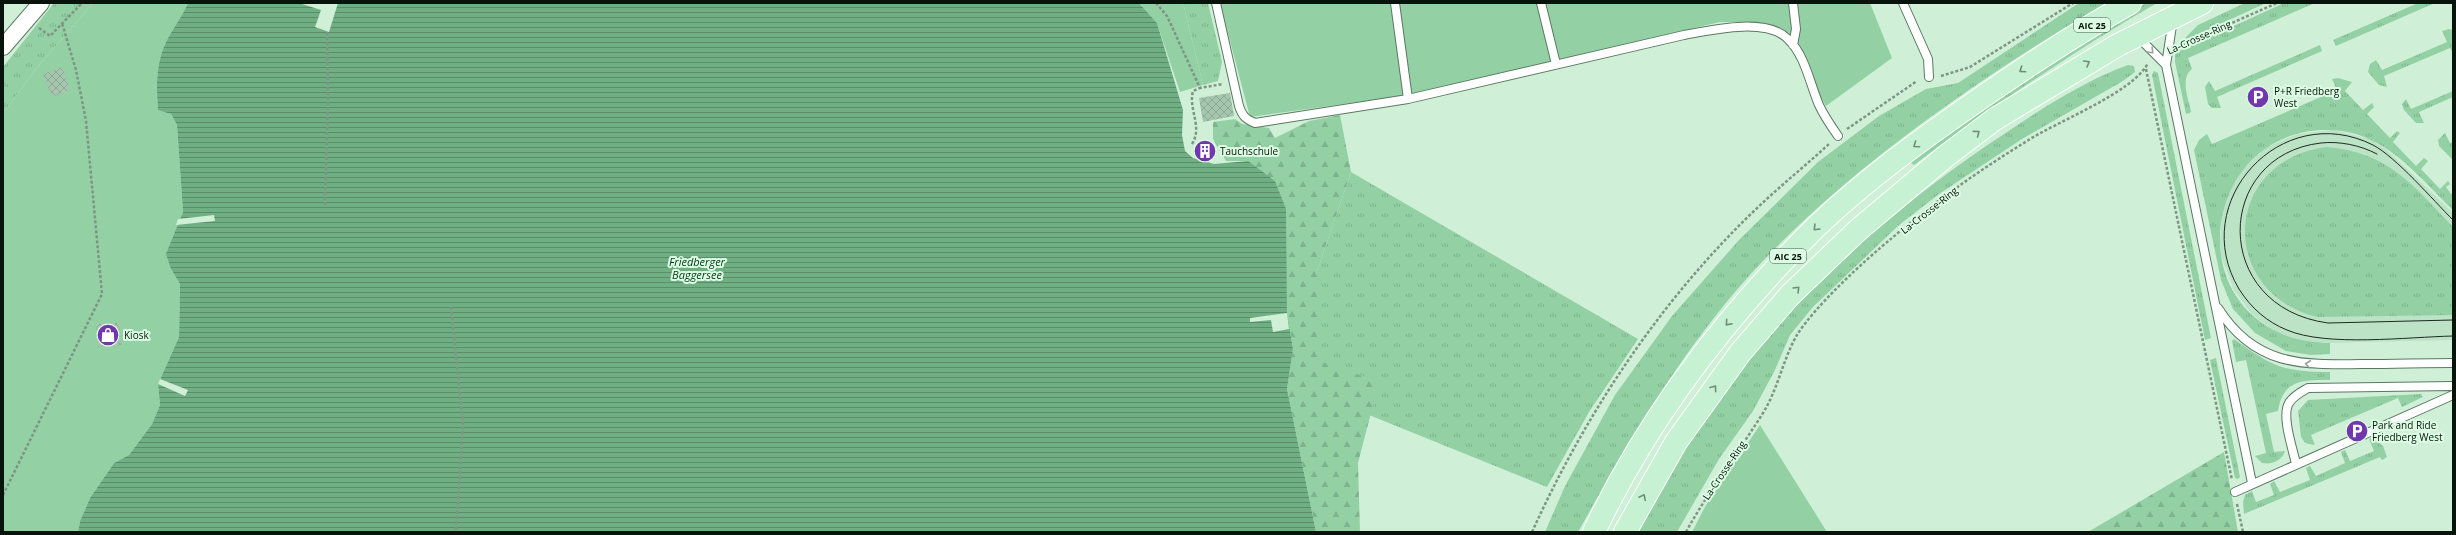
<svg xmlns="http://www.w3.org/2000/svg" width="2456" height="535" viewBox="0 0 2456 535" font-family="'Open Sans',sans-serif">
<style>
.built{fill:#bce3c6}
.grass{fill:url(#grass-tufts)}
.forest{fill:url(#forest-firs)}
.green{fill:#93d1a5}
.water{fill:url(#water-rules)}
.pier{fill:#cff0d7}
.building{fill:url(#building-cross-hatch)}
.lines{fill:none;stroke-linecap:round;stroke-linejoin:round}
.lane-casing{stroke:#5b7863;stroke-width:10}
.street-casing{stroke:#5b7863;stroke-width:18}
.primary-casing{stroke:#fff;stroke-width:24}
.path{stroke:#7d9583;stroke-width:2.5;stroke-dasharray:3 2;stroke-linecap:butt}
.lane{stroke:#fff;stroke-width:8}
.street{stroke:#fff;stroke-width:16}
.primary{stroke:#c6f1d3;stroke-width:22}
.tram{stroke:#1d2a20;stroke-width:1}
.oneway{stroke:#9ca19d}
.oneway2{stroke:#708d79}
.labels{text-anchor:middle;dominant-baseline:central;stroke-width:4;stroke-linejoin:round;paint-order:stroke}
.shield{fill:#dcfde4;stroke:#48594c;stroke-width:1}
.shield-label{font-size:9px;font-weight:bold;fill:#08130b}
.street-label{font-size:10px;fill:#08130b;stroke:#dcfde4}
.poi-label{font-size:10px;fill:#08130b;stroke:#dcfde4;text-anchor:start}
.water-label{font-size:11px;font-style:italic;fill:#003317;stroke:#dcfde4}
</style>
<defs>
<pattern id="grass-tufts" width="24" height="20" patternUnits="userSpaceOnUse"><rect width="24" height="20" fill="#93d1a5"/><path d="M3 7l-1-3M5 7V3M7 7l1-3M15 17l-1-3M17 17v-4M19 17l1-3" fill="none" stroke="#7db38d"/></pattern>
<pattern id="forest-firs" width="22" height="20" patternUnits="userSpaceOnUse"><rect width="22" height="20" fill="#93d1a5"/><path d="M5 1l3.5 6h-7zM16 11l3.5 6h-7z" fill="#7db38d"/></pattern>
<pattern id="water-rules" width="6" height="5" patternUnits="userSpaceOnUse"><rect width="6" height="5" fill="#70af83"/><path d="M0 2.5h6" fill="none" stroke="#5a8d69"/></pattern>
<pattern id="building-cross-hatch" width="8" height="8" patternUnits="userSpaceOnUse"><rect width="8" height="8" fill="#a7c6af"/><path d="M0 0l8 8M0 8l8-8" fill="none" stroke="#8ea995"/></pattern>
</defs>
<rect width="100%" height="100%" fill="#cff0d7"/>
<path class="built" d="M2333 130 2370 139 2386 149 2453 213V340L2330 343 2303 341 2279 333 2264 324 2251 313 2234 290 2221 256 2220 240 2222 212 2227 196 2235 181 2243 169 2268 146 2298 134Z"/>
<path class="grass" d="M54 3H93L35 70 3 114V67Z
M1183 3H1208L1222 62 1218 81 1203 85Z
M2079 3H2106C1975 80 1821 186 1725 304 1667 375 1623 453 1578 532H1545L1565 486 1615 395 1672 316 1739 240 1818 162 1879 116 1926 89 1958 83Z
M2146 3H2157C2072 52 1992 107 1914 165L1909 161 1969 116Z
M2245 3H2266L2188 39 2185 38 2198 25Z
M2284 3H2315L2188 58 2192 69C2180 78 2188 98 2191 111L2190 113 2186 114 2175 62V53Z
M2418 3H2435L2336 46 2333 40Z
M2449 29 2453 30V53L2450 48 2384 76 2387 87 2379 85 2368 72 2370 64 2376 60 2382 70 2447 42 2442 31Z
M2320 45 2322 51 2217 97 2221 108H2212L2208 104 2205 87 2209 81 2215 91Z
M2128 65 2134 66 2135 72 2123 81 2022 139 1939 194 1899 225 1813 307 1790 335 1775 370 1753 411 1719 459 1677 532H1638C1655 502 1669 470 1688 441 1768 321 1871 224 1989 144 2032 115 2079 83 2128 65Z
M2154 71 2158 73 2211 338 2205 340 2152 75Z
M2338 78 2352 82 2345 91 2363 110 2372 103 2374 107 2367 114 2390 138 2397 131 2400 133 2393 142 2416 166 2424 158 2428 161 2421 169 2440 189 2448 181 2450 184 2446 187 2451 194 2453 193V210C2428 186 2403 155 2371 140 2351 130 2326 128 2305 132 2207 151 2187 292 2280 333 2296 340 2312 342 2330 343V354L2311 355 2286 351 2255 333 2233 309 2221 280 2194 150 2199 140 2207 134 2212 144 2337 90 2332 79Z
M2453 91V97L2419 112 2424 123H2416L2404 110 2402 104 2406 99 2411 109Z
M2445 133 2450 143 2453 142V160L2439 146 2438 140Z
M2327 147C2388 152 2413 185 2453 227V315L2317 317C2217 292 2222 160 2327 147Z
M1351 172 1638 339 1589 412 1547 487 1369 415 1378 382 1317 361V271Z
M2234 339C2272 366 2282 372 2330 372V380C2303 380 2283 379 2278 411L2266 414 2274 452 2285 451C2282 461 2271 465 2262 463L2255 456 2266 453 2246 360 2236 362 2232 341Z
M2216 358 2240 477 2238 479 2235 478 2210 360Z
M2421 394 2423 397 2402 407 2398 398 2311 435 2315 445 2305 443 2301 437 2298 411 2308 400Z
M2373 438 2383 446 2387 457 2382 460 2380 457 2244 514 2243 502 2245 495 2252 491 2256 502 2274 495 2270 484 2274 481 2280 492 2310 480 2306 468 2310 466 2316 476 2345 463 2341 452 2345 450 2350 461 2374 451 2369 439Z"/>
<path class="forest" d="M1340 115 1351 172 1317 271V360L1379 382 1358 463 1360 532H1316L1287 389 1293 349 1287 313 1248 161H1226L1213 139V122L1235 119 1242 124 1269 128 1275 138 1309 121Z
M2224 452 2238 532H2088Z"/>
<path class="green" d="M93 3H188C182 17 173 28 166 42 156 63 156 87 158 109L171 114 177 125 183 212 176 230 171 269 180 284 179 337 158 384 160 405 152 424 129 455 114 463 90 498 80 521 78 532H3V114L35 70Z
M1139 3H1183L1203 85 1180 92 1157 23Z
M1220 3H1870L1892 58 1826 106C1822 99 1817 92 1814 85 1807 69 1806 50 1794 37 1780 21 1740 23 1720 22L1408 95 1250 117Z
M1760 425 1827 532H1692L1706 505Z"/>
<path class="water" d="M188 3H1139L1157 23 1183 110 1182 135 1185 151 1193 158 1214 164 1248 161 1275 181 1286 209 1287 313 1293 349 1287 389 1316 532H78L80 521 90 498 114 463 129 455 152 424 160 405 158 384 179 337 180 284 171 269 166 254 183 212 177 125 171 114 158 110C156 86 156 63 166 42 173 28 182 17 188 3Z"/>
<path class="pier" d="M299 3H338L329 32 315 27 321 10Z
M214 215 215 221 176 225 178 219Z
M1287 313 1289 329 1273 332 1271 320 1250 322V318Z
M160 379 188 390 185 396 158 384Z"/>
<path class="building" d="M62 67 70 90 52 97 43 74Z
M1230 93 1234 116 1203 122 1199 98Z
M119 323 121 346 98 347 96 324Z"/>
<g class="lines">
<g class="lane-casing">
<path id="lane" d="M1216 3 1239 106C1242 115 1245 119 1255 123L1408 99 1684 35C1711 30 1766 17 1788 39 1805 55 1810 84 1819 105 1824 116 1831 126 1838 136
M1395 3 1408 99
M1541 3 1556 64
M1793 3 1796 29 1793 45
M1903 3 1928 59 1929 77
M2173 19 2166 65 2252 483
M2137 36 2166 65
M2218 308C2255 367 2303 365 2365 364 2394 364 2424 363 2453 363
M2296 464C2293 449 2281 416 2289 403 2293 396 2301 392 2308 388L2453 386
M2235 492 2453 395"/>
</g>
<g class="street-casing">
<path id="street" d="M3 47 41 3"/>
</g>
<g class="primary-casing">
<path id="primary" d="M1594 532C1648 417 1727 315 1817 226 1866 179 1922 139 1978 100 2027 66 2077 33 2130 3
M1625 532 1676 442 1740 353 1790 295 1858 230 1946 156 1995 119 2118 45 2202 3"/>
</g>
<path class="path" d="M1156 3 1167 16 1200 88 1223 84
M39 28 50 36 82 3
M2182 45 2277 3
M2146 69 2232 480
M1941 76 1970 67 2073 3
M1847 129 1917 81
M1192 144C1203 127 1188 109 1193 91L1200 88
M325 205 328 102 327 31
M451 307 463 424 456 532
M3 495 102 294 86 121 76 70 62 23
M2237 504 2243 532
M1532 532C1586 413 1660 301 1755 210 1779 187 1805 166 1829 144
M1686 532C1709 490 1738 453 1763 413 1778 389 1783 359 1797 335 1815 306 1865 260 1892 238 1934 202 1980 170 2027 141 2056 122 2134 92 2148 63"/>
<use href="#lane" class="lane"/>
<use href="#street" class="street"/>
<use href="#primary" class="primary"/>
<path class="tram" d="M2377 154C2360 145 2339 141 2321 143 2214 155 2210 307 2328 323L2453 320
M2453 220C2433 200 2396 157 2373 145 2281 99 2187 202 2239 289 2251 308 2267 322 2287 330 2326 347 2408 337 2453 336"/>
</g>
<defs><path id="oneway-chevron" d="M-2-3.5L2.5 0L-2 3.5" fill="none" stroke-width="1.6" stroke-linecap="round" stroke-linejoin="round"/></defs>
<g class="oneway">
<use href="#oneway-chevron" transform="translate(2151 51) rotate(46)"/>
<use href="#oneway-chevron" transform="translate(2308 364) rotate(-173)"/>
</g>
<g class="oneway2">
<use href="#oneway-chevron" transform="translate(2087 63) rotate(-30)"/>
<use href="#oneway-chevron" transform="translate(2022 70) rotate(146)"/>
<use href="#oneway-chevron" transform="translate(1977 133) rotate(-37)"/>
<use href="#oneway-chevron" transform="translate(1916 145) rotate(145)"/>
<use href="#oneway-chevron" transform="translate(1816 228) rotate(135)"/>
<use href="#oneway-chevron" transform="translate(1797 289) rotate(-45)"/>
<use href="#oneway-chevron" transform="translate(1728 323) rotate(131)"/>
<use href="#oneway-chevron" transform="translate(1714 388) rotate(-54)"/>
<use href="#oneway-chevron" transform="translate(1643 497) rotate(-63)"/>
</g>
<defs>
<g id="parking-disc" transform="scale(1.15)"><circle r="9.5" fill="#7237ac" stroke="#dcfde4"/><path d="M-3.5-5.5H1a3.5 3.5 0 0 1 0 7H-1V5.5H-3.5ZM-1-3.4V-.6H.8a1.4 1.4 0 0 0 0-2.8Z" fill="#fff"/></g>
<g id="building-disc" transform="scale(1.15)"><circle r="9.5" fill="#7237ac" stroke="#dcfde4"/><path d="M-4-6H4V6H1V3H-1V6H-4ZM-2.5-4.3h1.7v1.8h-1.7ZM.8-4.3h1.7v1.8H.8ZM-2.5-1h1.7V.8h-1.7ZM.8-1h1.7V.8H.8Z" fill="#fff"/></g>
<g id="shop-disc" transform="scale(1.15)"><circle r="9.5" fill="#7237ac" stroke="#dcfde4"/><path d="M-5-2.5h2.3a2.7 3.5 0 0 1 5.4 0H5L5.5 6h-11ZM-1.5-2.5h3a1.5 2.3 0 0 0-3 0Z" fill="#fff"/></g>
</defs>
<g fill-rule="evenodd">
<use href="#parking-disc" x="2258" y="97"/>
<use href="#building-disc" x="1205" y="151"/>
<use href="#shop-disc" x="108" y="335"/>
<use href="#parking-disc" x="2357" y="431"/>
</g>
<g class="labels">
<g class="shield">
<rect x="2074" y="18" width="36" height="14" rx="3"/>
<rect x="1770" y="249" width="36" height="14" rx="3"/>
</g>
<g class="shield-label">
<text x="2092" y="25">AIC 25</text>
<text x="1788" y="256">AIC 25</text>
</g>
<g class="street-label">
<text transform="translate(2199 37) rotate(-24)">La-Crosse-Ring</text>
<text transform="translate(1929 210) rotate(-38)">La-Crosse-Ring</text>
<text transform="translate(1724 470) rotate(-56)">La-Crosse-Ring</text>
</g>
<g class="poi-label">
<text x="2274" y="91">P+R Friedberg<tspan x="2274" dy="12">West</tspan></text>
<text x="1220" y="151">Tauchschule</text>
<text x="124" y="335">Kiosk</text>
<text x="2372" y="425">Park and Ride<tspan x="2372" dy="12">Friedberg West</tspan></text>
</g>
<g class="water-label">
<text x="697" y="261">Friedberger<tspan x="697" dy="13">Baggersee</tspan></text>
</g>
</g>
<rect width="2456" height="535" fill="none" stroke="#08130b" stroke-width="8"/>
</svg>
